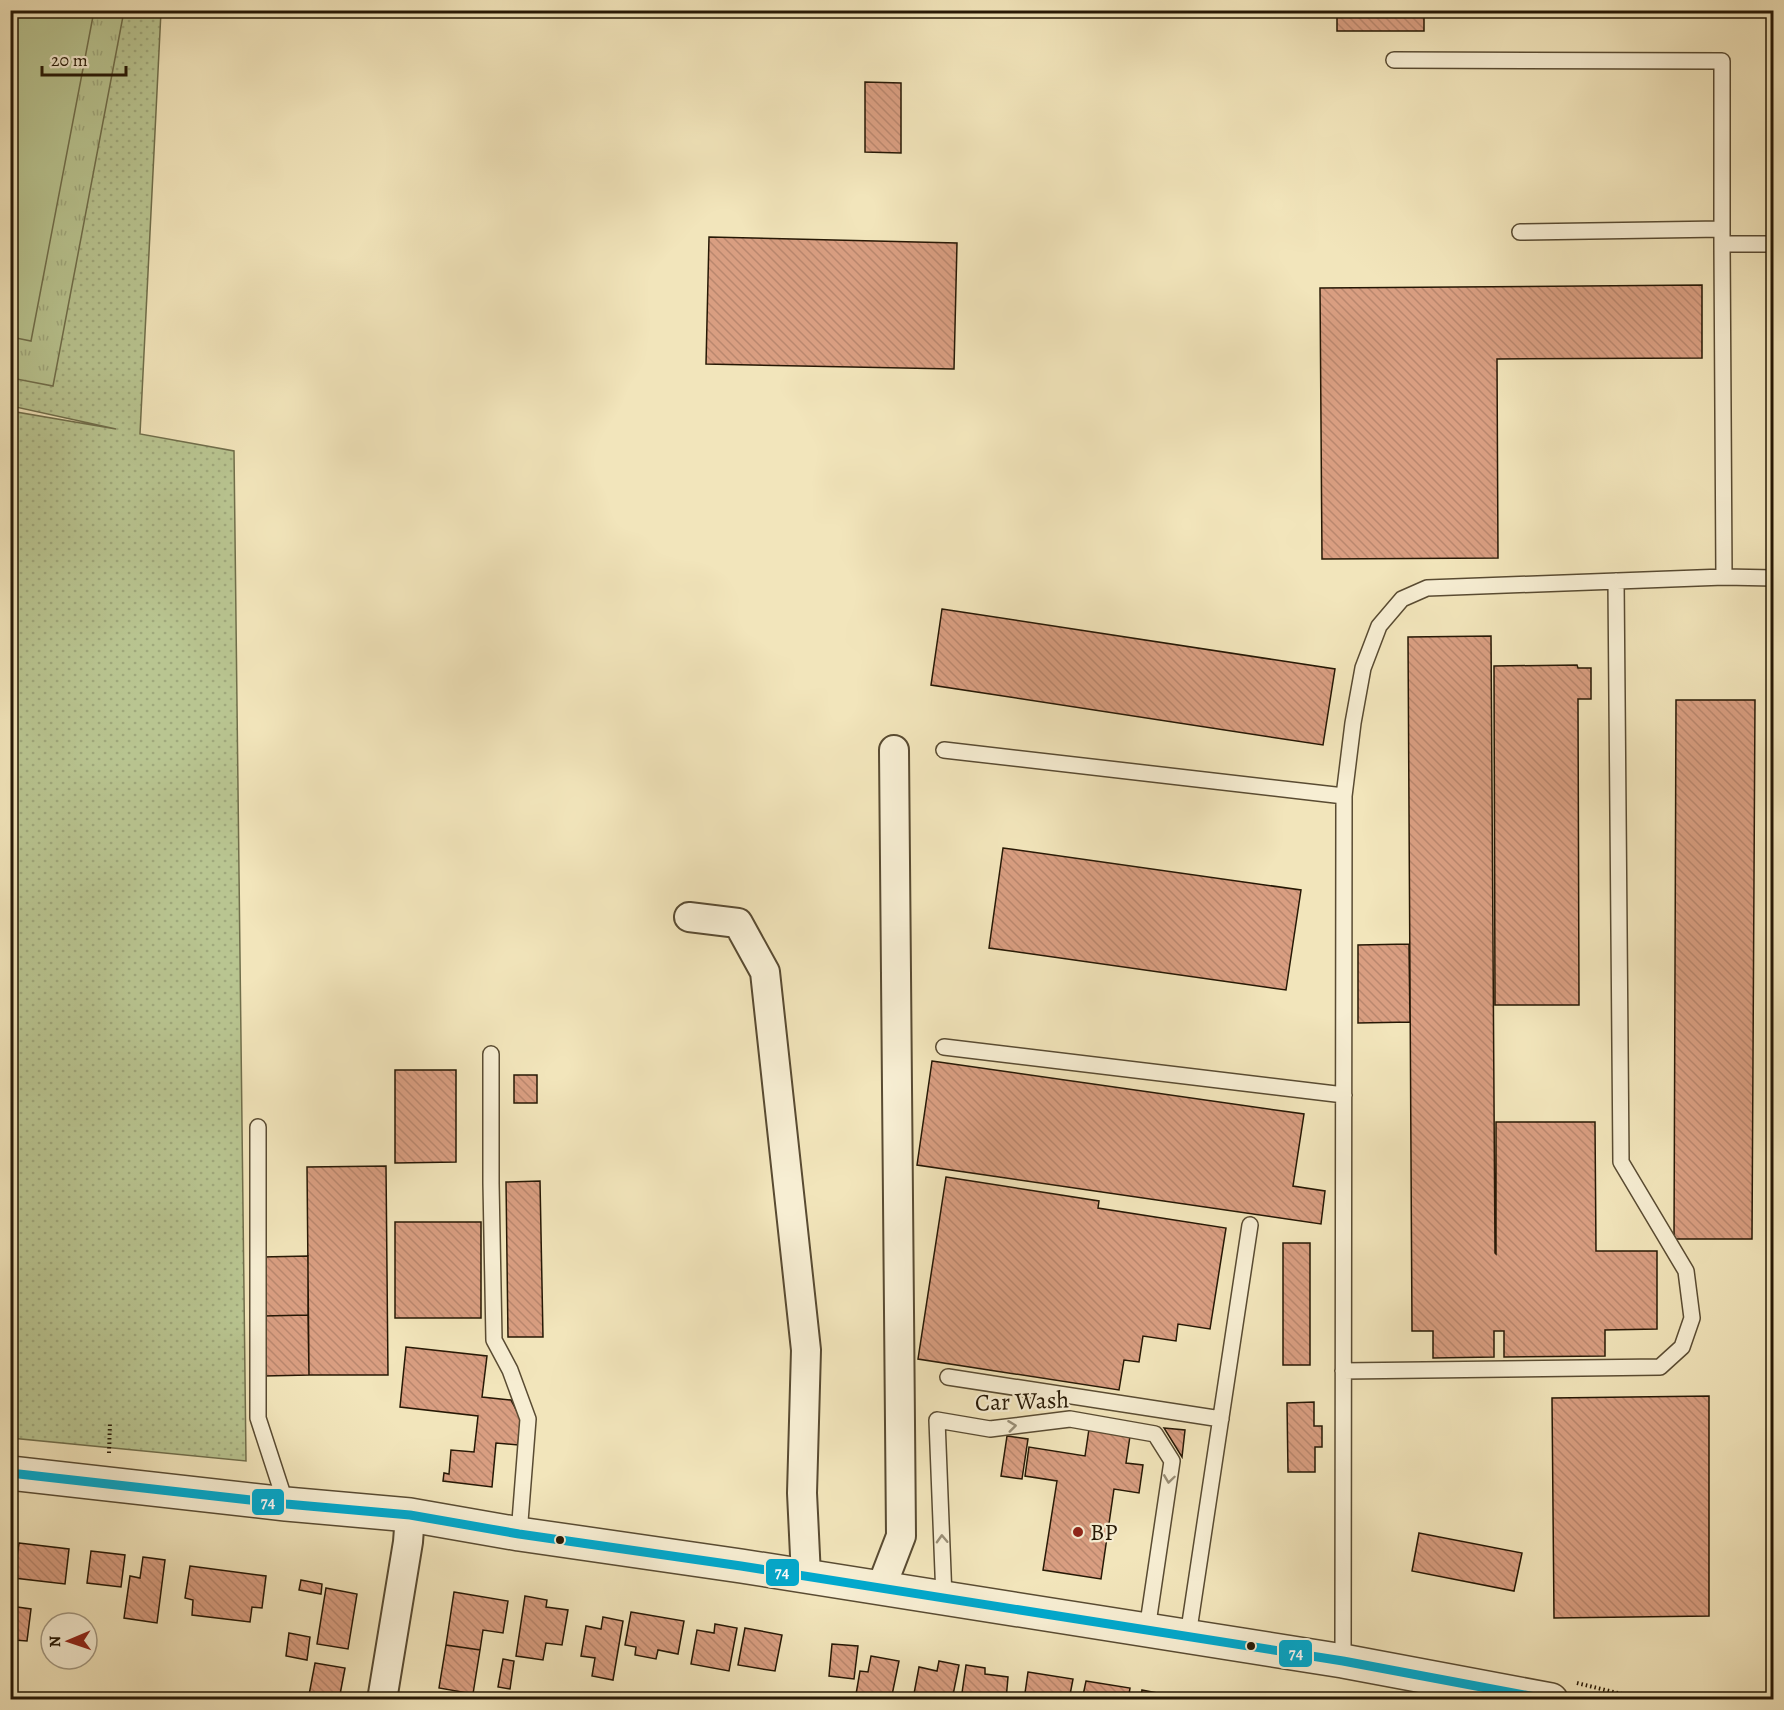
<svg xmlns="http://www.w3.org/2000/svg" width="1784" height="1710" viewBox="0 0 1784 1710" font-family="Alegreya,serif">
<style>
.grass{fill:url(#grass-dots);stroke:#706e4b;stroke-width:1.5}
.park{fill:url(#park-tufts);stroke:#706e4b;stroke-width:1.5}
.pitch{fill:#b9c591;stroke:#706e4b;stroke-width:1.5}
.building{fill:url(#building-back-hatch);stroke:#261805;stroke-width:1.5}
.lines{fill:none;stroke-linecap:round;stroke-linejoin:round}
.service-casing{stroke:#594b32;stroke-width:18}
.minor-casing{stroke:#594b32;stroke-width:32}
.tertiary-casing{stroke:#594b32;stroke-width:36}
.path{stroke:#261805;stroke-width:4;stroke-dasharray:1.5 3;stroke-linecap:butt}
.service{stroke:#f7eed3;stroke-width:15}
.minor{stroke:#f7eed3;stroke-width:28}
.tertiary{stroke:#f7eed3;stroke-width:33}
.bus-1-casing{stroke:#f7eed3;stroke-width:14}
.bus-1{stroke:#00a9ce;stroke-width:9}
.oneway{stroke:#998e76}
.poi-dot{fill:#8f2418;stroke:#f7eed3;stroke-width:2}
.bus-dot{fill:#261805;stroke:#f7eed3;stroke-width:2}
.labels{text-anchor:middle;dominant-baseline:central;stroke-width:4.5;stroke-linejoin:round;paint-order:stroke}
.street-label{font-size:24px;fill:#261805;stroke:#f7eed3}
.poi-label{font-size:24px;fill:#261805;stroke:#f7eed3;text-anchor:start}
.line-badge{stroke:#f7eed3;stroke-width:2}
.badge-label{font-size:16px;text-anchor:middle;font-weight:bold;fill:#fff}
</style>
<defs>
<pattern id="grass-dots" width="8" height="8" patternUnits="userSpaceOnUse" patternTransform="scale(1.5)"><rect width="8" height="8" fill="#b9c591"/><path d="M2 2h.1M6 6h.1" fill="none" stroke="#9fa87c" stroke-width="1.8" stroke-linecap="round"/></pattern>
<pattern id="park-tufts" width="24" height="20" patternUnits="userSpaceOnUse" patternTransform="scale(1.5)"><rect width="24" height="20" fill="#b9c591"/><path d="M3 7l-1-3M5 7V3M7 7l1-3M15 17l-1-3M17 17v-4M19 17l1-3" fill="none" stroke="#9fa87c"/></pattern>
<pattern id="building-back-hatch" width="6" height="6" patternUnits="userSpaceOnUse" patternTransform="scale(1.5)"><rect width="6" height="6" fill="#d99e81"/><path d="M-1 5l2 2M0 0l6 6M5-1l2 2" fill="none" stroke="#ba876e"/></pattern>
</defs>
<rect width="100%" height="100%" fill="#f2e5bb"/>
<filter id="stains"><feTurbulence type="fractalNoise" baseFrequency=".00333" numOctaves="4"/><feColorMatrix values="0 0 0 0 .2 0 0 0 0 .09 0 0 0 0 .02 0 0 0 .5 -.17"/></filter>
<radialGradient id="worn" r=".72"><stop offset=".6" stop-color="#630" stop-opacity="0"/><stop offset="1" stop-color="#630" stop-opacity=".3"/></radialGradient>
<path class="grass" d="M11 11H161L140 434 234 451 246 1461 11 1438 10 411 116 429 11 406Z"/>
<path class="park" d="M10 11H124L53 386 11 378Z"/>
<path class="pitch" d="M10 11H94L31 341 11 337Z"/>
<path class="building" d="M1337 10H1424V31H1337Z
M865 82 901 83V153L865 152Z
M709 237 957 243 954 369 706 364Z
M1702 285V358L1497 359 1498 558 1322 559 1320 288Z
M942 609 1335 669 1323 745 931 685Z
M1491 636 1495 1253 1496 1254V1122H1595L1596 1251H1657V1329L1605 1330V1356L1504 1357V1331H1494V1357L1433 1358V1331H1412L1408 637Z
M1577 665 1578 668H1591V699H1578L1579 1005H1495L1494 666Z
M1676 700H1755L1752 1239H1674Z
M1003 848 1301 890 1286 990 989 948Z
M1409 944 1410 1022 1358 1023V945Z
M932 1061 1304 1114 1293 1186 1325 1191 1321 1224 917 1165Z
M395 1070H456V1162L395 1163Z
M514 1075H537V1103H514Z
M386 1166 388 1375H309L307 1167Z
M946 1177 1099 1201 1098 1208 1226 1228 1210 1329 1178 1324 1176 1341 1143 1336 1139 1362 1124 1360 1119 1390 918 1359Z
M540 1181 543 1337H508L506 1182Z
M395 1222H481V1318H395Z
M1772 1226H1774V1356H1770Z
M1283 1243H1310V1365H1283Z
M308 1256V1315L263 1316 262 1257Z
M308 1315 309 1375 264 1376 263 1316Z
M406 1347 487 1356 482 1397 511 1400 521 1419 518 1445 496 1443 492 1487 443 1481 444 1473 449 1474 451 1450 474 1452 478 1416 400 1407Z
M1709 1396V1616L1554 1618 1552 1398Z
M1314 1402V1426H1322V1447H1315V1472H1288L1287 1403Z
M1164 1428 1185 1430 1182 1457Z
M1089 1429 1130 1436 1126 1463 1143 1465 1139 1493 1114 1489 1101 1579 1043 1570 1057 1481 1025 1476 1029 1447 1085 1456Z
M1007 1436 1028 1439 1022 1479 1001 1476Z
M1419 1533 1522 1553 1514 1591 1412 1571Z
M19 1543 69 1549 65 1584 14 1578Z
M91 1551 125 1555 121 1587 87 1583Z
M143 1557 165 1560 157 1623 124 1618 130 1576 140 1578Z
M190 1566 266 1576 262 1608 252 1607 250 1622 192 1615 193 1600 185 1598Z
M301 1580 322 1584 321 1594 299 1590Z
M326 1588 357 1594 348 1649 317 1644Z
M454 1592 508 1601 503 1633 483 1630 480 1650 446 1645Z
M525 1596 547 1600 546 1607 568 1610 562 1645 546 1643 543 1660 516 1656Z
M10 1606 31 1609 27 1641 14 1640 13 1647H10Z
M631 1612 684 1621 678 1654 658 1650 656 1659 635 1655 636 1647 625 1645Z
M603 1617 623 1621 613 1680 592 1676 595 1658 581 1656 586 1626 601 1629Z
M715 1624 737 1628 729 1671 691 1664 697 1630 714 1633Z
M745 1628 782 1635 775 1671 738 1665Z
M289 1633 310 1637 307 1660 286 1656Z
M832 1644 858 1646 854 1679 829 1676Z
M446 1645 480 1650 473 1694 439 1688Z
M871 1656 899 1661 891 1700H855L860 1671 868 1672Z
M503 1659 514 1661 510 1689 498 1687Z
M939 1661 959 1665 952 1700 913 1699 919 1667 937 1671Z
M315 1663 345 1668 339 1700H308Z
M966 1665 985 1668V1674L1008 1677 1006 1700H961Z
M1028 1672 1073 1679 1069 1700H1024Z
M1086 1681 1130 1688 1128 1700H1082Z
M1142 1690 1163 1694 1162 1700H1140Z"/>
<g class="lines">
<g class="service-casing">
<path id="service" d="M1394 60 1722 61V244
M1520 232 1722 229
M1724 577 1722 244H1774
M944 750 1344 796
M944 1047 1344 1095
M491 1054V1183L494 1340 510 1370 528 1419 519 1534
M258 1127V1418L286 1504
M1343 1371 1660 1367 1682 1347 1692 1318 1686 1271 1621 1162 1616 581
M948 1377 1221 1419
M944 1598 937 1420 990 1429 1070 1419 1155 1434 1172 1461 1147 1630
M1188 1636 1250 1225
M1343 1661 1344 796 1353 723 1363 668 1379 626 1402 599 1427 588 1724 577 1774 578"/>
</g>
<g class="minor-casing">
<path id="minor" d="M689 917 738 923 765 972 806 1350 802 1493 806 1576
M881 1588 901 1536 894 750
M382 1700 408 1542 410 1515"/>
</g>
<g class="tertiary-casing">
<path id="tertiary" d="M10 1473 286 1504 410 1515 519 1534 741 1566 1343 1661 1551 1700"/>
</g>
<path class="path" d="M109 1453 110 1422
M1577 1683 1646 1700"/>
<use href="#service" class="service"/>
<use href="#minor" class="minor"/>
<use href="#tertiary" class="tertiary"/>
<g class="bus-1-casing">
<path id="bus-1" d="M10 1473 286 1504 410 1515 519 1534 741 1566 1343 1661 1551 1700"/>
</g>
<use href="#bus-1" class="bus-1"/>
</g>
<defs><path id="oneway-chevron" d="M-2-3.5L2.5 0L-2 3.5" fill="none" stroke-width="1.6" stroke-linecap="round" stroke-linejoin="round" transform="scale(1.5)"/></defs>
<g class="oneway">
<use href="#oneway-chevron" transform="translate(1012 1426) rotate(-7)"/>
<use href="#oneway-chevron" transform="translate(1169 1479) rotate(98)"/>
<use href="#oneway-chevron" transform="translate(942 1539) rotate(-92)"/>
</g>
<circle class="poi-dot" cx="1078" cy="1532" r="6"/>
<g class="bus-dot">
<circle cx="560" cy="1540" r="5"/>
<circle cx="1251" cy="1646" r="5"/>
</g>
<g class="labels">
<g class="street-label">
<text transform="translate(1022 1401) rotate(-2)">Car Wash</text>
</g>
<g class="poi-label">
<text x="1090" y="1532">BP</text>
</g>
</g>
<g class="line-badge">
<rect x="251" y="1488" width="34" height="28" rx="6" fill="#00a9ce"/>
<rect x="765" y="1558" width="35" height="29" rx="6" fill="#00a9ce"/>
<rect x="1278" y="1639" width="35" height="29" rx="6" fill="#00a9ce"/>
</g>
<g class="badge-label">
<text x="268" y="1508">74</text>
<text x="782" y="1578">74</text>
<text x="1296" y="1659">74</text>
</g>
<rect width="1784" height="1710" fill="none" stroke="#f2e5bb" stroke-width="36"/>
<rect x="12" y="12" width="1760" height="1686" fill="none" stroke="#261805" stroke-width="3"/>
<rect x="18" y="18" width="1748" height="1674" fill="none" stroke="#261805" stroke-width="1.5"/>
<g transform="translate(69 1641) rotate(268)"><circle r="28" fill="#f7eed3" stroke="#a39881" stroke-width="1.5"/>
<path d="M0-4.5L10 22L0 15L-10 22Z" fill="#8f2418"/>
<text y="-9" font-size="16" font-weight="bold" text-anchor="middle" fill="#261805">N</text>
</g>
<path d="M42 66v9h84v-9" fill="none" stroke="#261805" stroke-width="3"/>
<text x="51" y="66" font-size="18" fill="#261805" stroke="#f7eed3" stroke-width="4.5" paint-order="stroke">20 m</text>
<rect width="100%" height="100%" filter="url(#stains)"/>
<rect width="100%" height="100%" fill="url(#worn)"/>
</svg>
